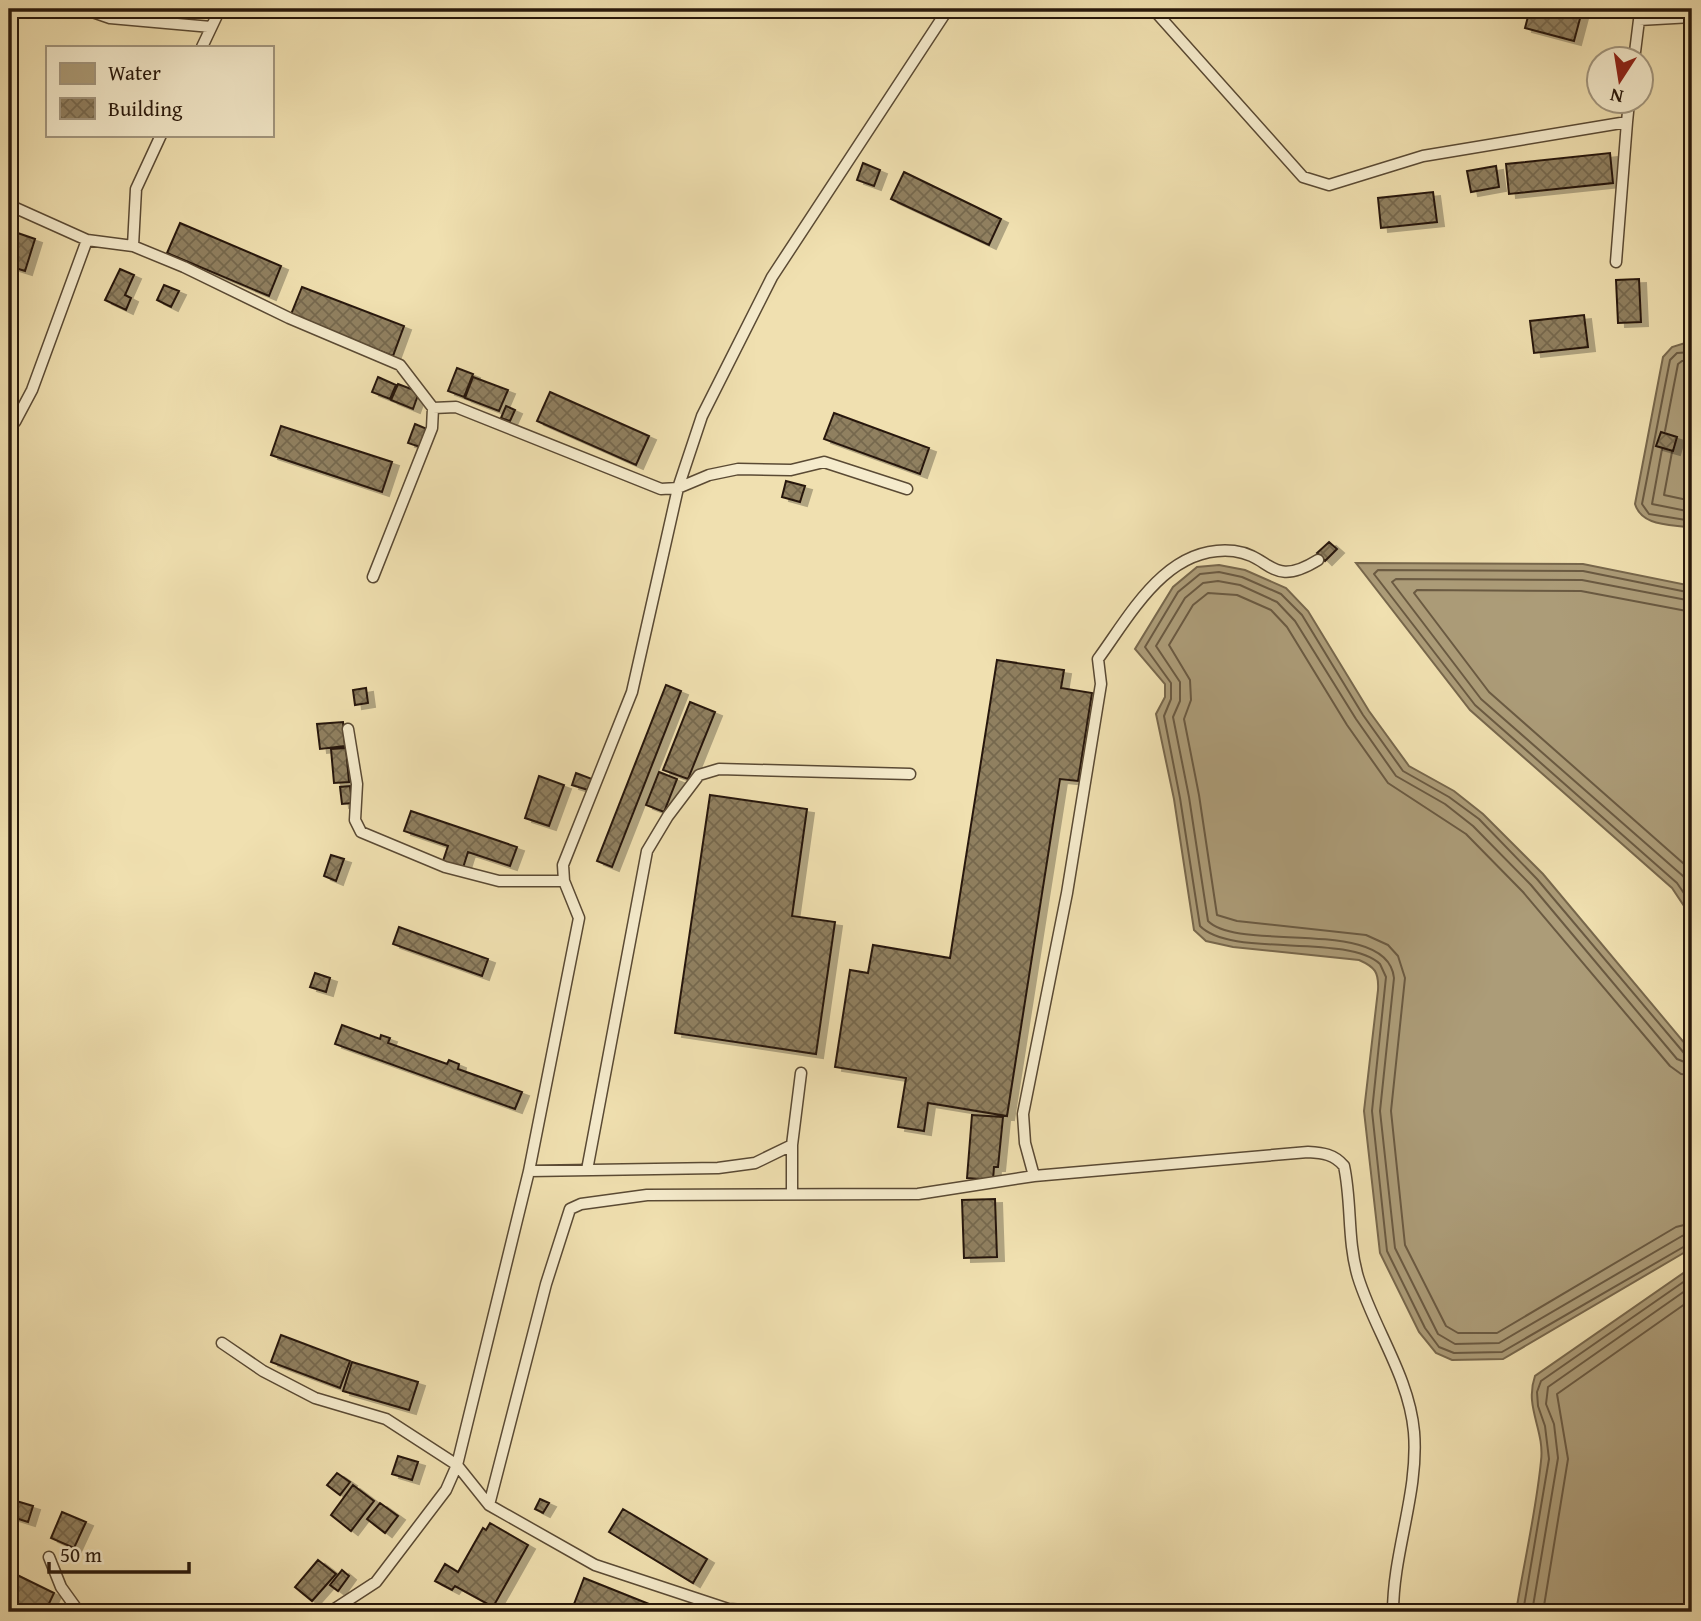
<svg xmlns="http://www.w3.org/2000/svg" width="1701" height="1621" viewBox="0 0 1701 1621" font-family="'Gentium Book Plus',serif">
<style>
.water{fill:#ac9c78;stroke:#77674c;stroke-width:2}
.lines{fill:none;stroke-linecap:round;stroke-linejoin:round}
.shore{stroke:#6a5a42;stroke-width:2}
.building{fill:url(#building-cross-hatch);stroke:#28180b;stroke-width:2;filter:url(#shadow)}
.service-casing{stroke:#5a4a34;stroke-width:13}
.service{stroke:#f5ebcc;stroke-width:10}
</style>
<defs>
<pattern id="building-cross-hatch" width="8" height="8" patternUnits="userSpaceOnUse" patternTransform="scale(1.75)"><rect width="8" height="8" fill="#908061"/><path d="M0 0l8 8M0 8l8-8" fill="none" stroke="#76684e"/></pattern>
<filter id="shadow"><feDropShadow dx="7" dy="4" stdDeviation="0" flood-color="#0004"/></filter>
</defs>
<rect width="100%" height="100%" fill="#f0e0b0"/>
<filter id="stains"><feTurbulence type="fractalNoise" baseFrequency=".00286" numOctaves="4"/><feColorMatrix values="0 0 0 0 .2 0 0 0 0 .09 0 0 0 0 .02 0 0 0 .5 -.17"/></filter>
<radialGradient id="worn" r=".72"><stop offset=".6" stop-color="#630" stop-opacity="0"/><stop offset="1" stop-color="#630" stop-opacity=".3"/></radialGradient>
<path class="water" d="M1685 343 1692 345V528C1671 524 1642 527 1635 504L1663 357 1672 347Z
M1356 563 1583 564 1692 586V918L1672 888 1470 710Z
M1219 565 1245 570 1286 588 1308 611 1369 711 1409 766 1454 791 1483 814 1543 874 1692 1052V1248L1503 1359 1452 1360 1436 1353 1419 1332 1380 1253 1364 1111 1378 990C1379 972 1375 967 1359 960L1233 947 1206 941 1194 930 1174 799 1156 714 1165 697V684L1135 649 1173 587 1197 567Z
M1692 1267V1612H1516C1524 1562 1536 1512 1541 1461 1545 1430 1524 1407 1535 1376Z"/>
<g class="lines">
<path class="shore" d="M1692 352 1677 353 1670 360 1642 504 1649 514 1692 521
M1665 431 1678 364 1682 361 1692 360
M1662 449 1652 504 1692 512
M1672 452 1664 495 1692 501
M1692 593 1583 571 1378 570 1374 574 1475 705 1677 883 1692 905
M1692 601 1582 580 1396 579 1392 582 1481 699 1683 876 1692 889
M1692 612 1581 591 1417 590 1414 593 1489 692 1692 871
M1692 1056 1684 1053 1537 879 1479 819 1449 797 1403 771 1363 715 1302 615 1281 594 1242 577 1219 572 1200 574 1178 592 1145 647 1171 683V699L1164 716 1180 798 1200 926C1231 958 1347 933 1380 964L1386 977 1372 1111 1387 1251 1425 1328 1439 1347 1454 1353 1502 1352 1692 1242
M1692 1065 1677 1059 1531 885 1473 826 1445 804 1396 776 1356 719 1295 621 1277 602 1240 585 1218 581 1203 583 1185 598 1156 646 1180 682V701L1173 717 1189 797 1208 921C1239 953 1388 916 1394 978L1380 1111 1395 1248 1438 1334 1455 1344 1499 1343 1682 1236 1692 1233
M1692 1075 1681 1074 1670 1066 1523 892 1466 834 1388 783 1347 725 1287 627 1271 610 1237 595 1208 593 1193 605 1169 645 1190 680 1191 700 1184 719 1199 795 1217 915 1237 921 1366 935 1388 945 1398 956 1405 978 1391 1111 1405 1245 1446 1326 1458 1333H1497L1676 1227 1692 1223
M1523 1612 1549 1459 1545 1426 1538 1406 1537 1392 1541 1381 1692 1276
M1532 1612 1558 1458 1554 1424 1546 1404 1548 1387 1692 1286
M1543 1612 1568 1459 1557 1394 1692 1299"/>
</g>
<path class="building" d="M1530 9 1582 11 1574 41 1525 28Z
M1610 153 1613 183 1509 194 1506 164Z
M863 163 880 170 874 186 857 180Z
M1496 166 1499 187 1471 192 1467 171Z
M904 172 1001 219 989 245 891 199Z
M1433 192 1437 222 1381 228 1378 198Z
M180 223 281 266 269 296 167 253Z
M9 230 35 239 25 271 9 266Z
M120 269 134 275 125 295 131 298 126 310 105 300Z
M1639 279 1641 322 1618 323 1616 280Z
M164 285 179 291 171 307 157 300Z
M302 287 404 326 393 356 290 317Z
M1584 315 1588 347 1534 353 1530 321Z
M457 368 473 374 464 397 448 391Z
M378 377 396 385 390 399 372 392Z
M473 377 508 390 499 411 465 398Z
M398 384 419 392 413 409 391 400Z
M550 392 649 436 636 465 537 421Z
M506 406 515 410 510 421 501 418Z
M834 413 929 448 920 474 824 439Z
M415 424 427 429 420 447 408 443Z
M281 426 392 462 382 492 271 455Z
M1661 432 1677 437 1673 451 1656 446Z
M786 481 805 486 800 502 782 497Z
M1329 542 1337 549 1325 561 1317 553Z
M997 660 1064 670 1061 688 1092 693 1078 781 1060 779 1007 1116 928 1103 924 1131 898 1127 906 1078 835 1067 850 970 868 973 873 945 950 958Z
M666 685 681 691 612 867 597 861Z
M366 688 368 703 355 705 353 690Z
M690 702 715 712 688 779 663 770Z
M343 722 345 746 320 749 317 724Z
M346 748 349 782 334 783 331 749Z
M659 772 677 779 664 812 646 805Z
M576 773 592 779 588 790 572 785Z
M539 776 564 785 549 826 525 818Z
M350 786 352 803 342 804 340 787Z
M710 795 807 809 792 916 835 922 816 1054 675 1033Z
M411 811 517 847 510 866 468 852 462 871 442 864 448 846 404 831Z
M331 855 344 859 336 881 324 876Z
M399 927 488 959 482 976 393 944Z
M315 973 330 978 326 992 310 987Z
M342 1025 380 1039 381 1035 390 1038 388 1043 447 1064 449 1060 459 1064 458 1069 522 1092 515 1109 335 1044Z
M972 1115 1003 1117 998 1167H994L993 1180 967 1178Z
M995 1199 997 1257 964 1258 962 1200Z
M281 1335 350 1361 340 1388 271 1362Z
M352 1362 418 1382 409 1410 343 1391Z
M398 1456 418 1462 412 1480 392 1474Z
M337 1473 350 1482 340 1495 327 1485Z
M353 1485 374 1501 351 1531 331 1515Z
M540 1499 549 1503 543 1513 535 1509Z
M13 1500 33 1506 28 1522 9 1516Z
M380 1503 398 1516 385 1533 367 1519Z
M623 1509 707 1559 693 1583 609 1532Z
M62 1512 86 1522 74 1548 51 1538Z
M490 1523 528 1545 493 1607 455 1586 452 1590 435 1581 445 1564 458 1572 483 1528 486 1530Z
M318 1560 336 1574 312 1601 295 1587Z
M342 1570 349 1576 338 1591 330 1585Z
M9 1571 54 1593 45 1612H9Z
M584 1578 669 1612H571Z"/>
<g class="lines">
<g class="service-casing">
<path id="service" d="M84 9 110 18 211 27
M1153 9 1303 177 1329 185 1423 156 1627 122 1616 262
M202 47 220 9
M1634 60 1639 20 1692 17
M1627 122 1629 102
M9 205 87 240 133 246 184 267 289 318 400 365 433 408
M133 246 136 189 161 135
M9 423 15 422 32 390 87 240
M373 577 432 428 433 408 456 407 661 489 678 488 709 475 738 469 791 470 824 462 907 489
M348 729 357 784 355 820 361 832 445 867 499 881H564
M587 1170 647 851 668 816 699 775 719 769 910 774
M529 1171 718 1168 755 1163 792 1145 801 1073
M1034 1176 1025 1143 1023 1114 1067 893 1101 684 1098 659C1131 614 1167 544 1234 551 1272 556 1271 589 1318 560
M792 1194V1145
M222 1343 263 1371 315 1398 386 1419 457 1465 489 1505 595 1565 728 1609 779 1612
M489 1505 546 1284 570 1209 581 1204 647 1195 918 1194 1034 1176 1308 1152C1323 1153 1334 1154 1344 1166 1352 1203 1347 1240 1358 1277 1374 1329 1409 1376 1414 1432 1419 1492 1393 1552 1393 1612
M49 1557 61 1587 79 1612
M330 1612 376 1582 446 1490 457 1465 529 1171 579 918 564 881 563 865 632 692 678 488 702 416 772 277 948 9"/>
</g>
<use href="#service" class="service"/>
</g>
<rect width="1701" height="1621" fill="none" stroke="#f0e0b0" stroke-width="35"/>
<rect x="10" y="10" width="1680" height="1600" fill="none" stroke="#28180b" stroke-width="3.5"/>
<rect x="18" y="18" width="1666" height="1586" fill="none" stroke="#28180b" stroke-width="2"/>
<rect x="46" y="46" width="228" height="91" fill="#f5ebcc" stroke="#a3977f" stroke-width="2"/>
<rect x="60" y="63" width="35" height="21" fill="#ac9c78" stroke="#a3977f" stroke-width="2"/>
<text x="108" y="80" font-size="21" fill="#28180b">Water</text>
<rect x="60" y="98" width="35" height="21" fill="url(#building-cross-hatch)" stroke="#a3977f" stroke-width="2"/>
<text x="108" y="116" font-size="21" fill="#28180b">Building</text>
<g transform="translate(1620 80) rotate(192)"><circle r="33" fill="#f5ebcc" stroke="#a3977f" stroke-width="2"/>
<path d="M0-5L12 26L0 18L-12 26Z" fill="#8f2418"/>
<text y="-10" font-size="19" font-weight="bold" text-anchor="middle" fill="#28180b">N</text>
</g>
<path d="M49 1562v10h140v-10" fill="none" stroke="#28180b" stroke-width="3.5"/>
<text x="60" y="1562" font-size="21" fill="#28180b" stroke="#f5ebcc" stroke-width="5" paint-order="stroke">50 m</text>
<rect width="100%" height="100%" filter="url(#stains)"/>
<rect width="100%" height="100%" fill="url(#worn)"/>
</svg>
